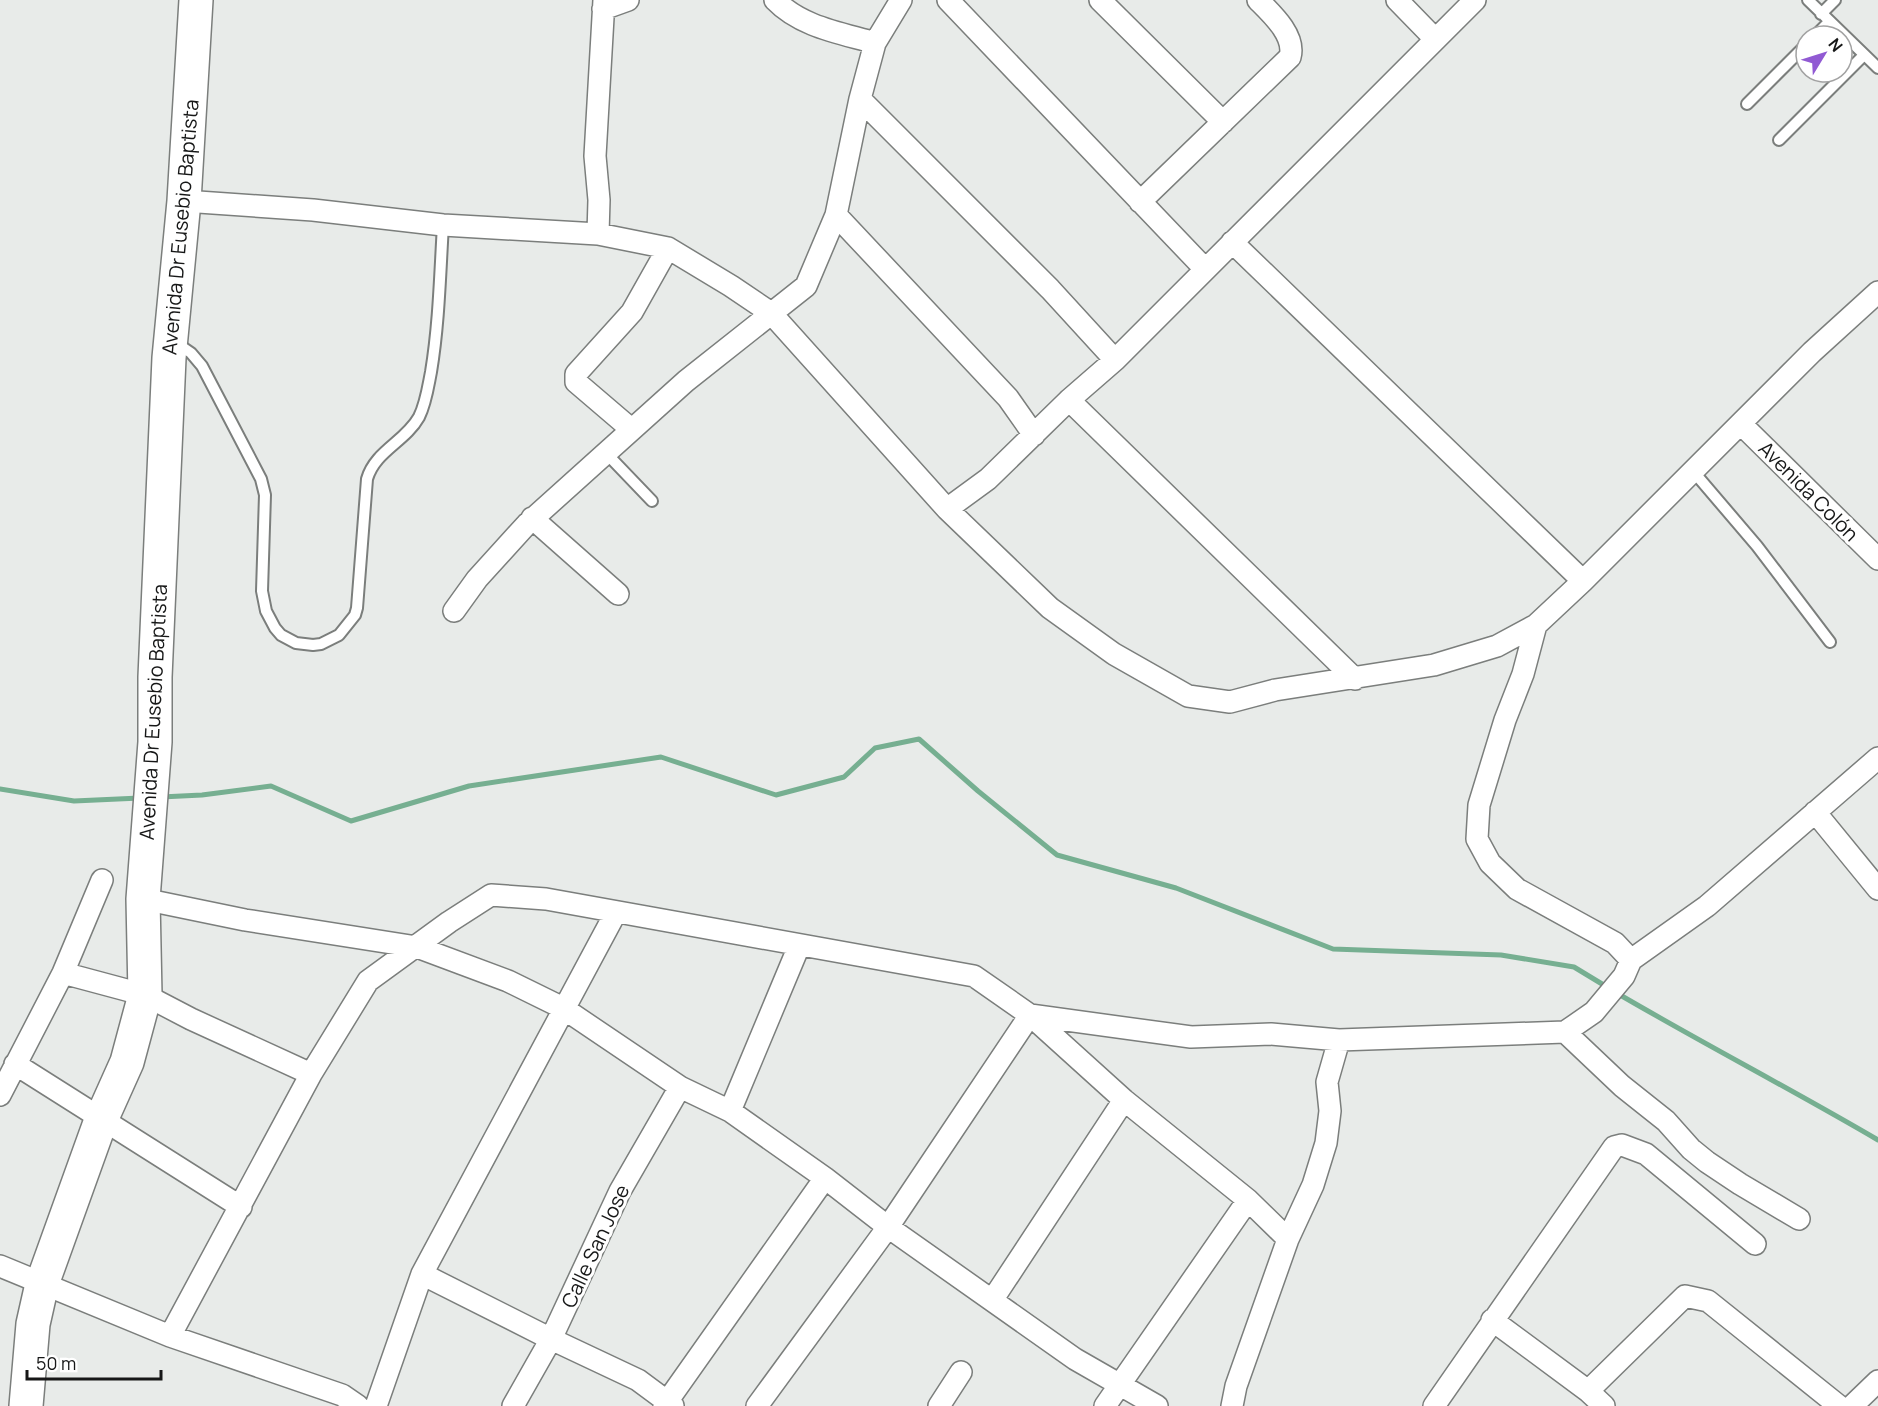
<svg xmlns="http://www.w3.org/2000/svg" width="1878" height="1406" viewBox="0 0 1878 1406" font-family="Manrope,sans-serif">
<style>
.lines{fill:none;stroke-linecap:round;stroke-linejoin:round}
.stream{stroke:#76af91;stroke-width:5}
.service-casing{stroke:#7b7e7c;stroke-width:14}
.minor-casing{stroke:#7b7e7c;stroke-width:24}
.primary-casing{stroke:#7b7e7c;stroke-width:36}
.service{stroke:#fff;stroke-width:10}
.minor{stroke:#fff;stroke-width:21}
.primary{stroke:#fff;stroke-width:33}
.labels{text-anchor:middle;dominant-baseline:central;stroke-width:6;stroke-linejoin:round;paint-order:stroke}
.street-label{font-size:20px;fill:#161717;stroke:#fff}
</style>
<rect width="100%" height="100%" fill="#e8ebe9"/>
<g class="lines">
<path class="stream" d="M0 789 74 801 140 798
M161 797 202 795 271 786 351 821 469 786 661 757 776 795 844 777 875 748 919 739 978 791 1057 855 1176 888 1333 949 1501 955 1574 967 1607 987
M1615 992C1702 1043 1791 1089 1878 1140"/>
<g class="service-casing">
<path id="service" d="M1808 0 1878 68
M1821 14 1835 0
M1815 36 1829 22
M1747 104 1806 45
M1779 140 1864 55
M175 342 191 353 202 366 261 479 265 495 262 591 266 611 275 628 281 635 296 643 313 645 321 644 339 635 355 615 357 608 367 479C375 451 405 442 419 417 426 403 428 387 431 372 439 324 440 274 443 225
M605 452 652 501
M1693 471 1757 546 1830 642"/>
</g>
<g class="minor-casing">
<path id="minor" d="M775 0C801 27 841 33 875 43
M948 0 1205 269
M1100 0 1223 122
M1397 0 1435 39
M603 9 628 0
M860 99 1050 289 1115 360
M184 201 313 210 443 225 598 234 668 248 731 286 771 313 947 509 1050 608 1114 654 1188 696 1230 702 1275 690 1434 665 1497 646 1536 625 1583 581 1812 352 1878 292
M1140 202 1290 57C1296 36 1272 14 1258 0
M836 215 1008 398 1034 435
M598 234 599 200 595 156 604 0
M1232 242 1583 581
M1069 400 1355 679
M1741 424 1878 559
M631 429 576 382V374L632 312 668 248
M947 509 988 479 1069 400 1115 360 1475 0
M532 518 618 594
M454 611 477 579 527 524 686 381 806 286 836 215 860 99 875 43 901 0
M1536 625 1523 674 1505 720 1479 805 1477 839 1490 863 1517 889 1615 943 1631 960
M1815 812 1878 889
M143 899 245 920 417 947 508 981 563 1008 680 1087 730 1111 825 1178 888 1227 1075 1359 1157 1406
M63 973 145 995 191 1019 311 1074
M1565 1032 1622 1086 1666 1121 1691 1149 1707 1162 1740 1184 1799 1219
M15 1064 241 1207
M0 1095 63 973 102 880
M730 1111 799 946
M0 1266 170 1336 342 1395 358 1406
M422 1274 551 1339 638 1380 673 1406
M993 1299 1124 1100
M1492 1320 1588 1391 1604 1406
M170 1336 311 1074 368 981 449 922 491 895 546 899 974 976 1030 1015 1191 1037 1271 1034 1339 1040 1565 1032 1594 1012 1624 976 1631 960 1707 906 1878 758
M1588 1391 1685 1296 1708 1301 1839 1406
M376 1406 422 1274 616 912
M513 1406 551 1339 620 1191 680 1087
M664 1406 825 1178
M757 1406 888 1227 1030 1015 1124 1100 1248 1200 1288 1239
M939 1406 961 1372
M1105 1406 1248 1200
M1232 1406 1236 1386 1288 1239 1313 1185 1326 1143 1330 1111 1327 1082 1339 1040
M1434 1406 1614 1147 1622 1145 1646 1154 1755 1244
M1852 1406 1878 1381"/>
</g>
<g class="primary-casing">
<path id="primary" d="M26 1406 33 1324 42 1284 101 1120 127 1062 145 995 143 899 155 742V677L169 358 184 201 196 0"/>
</g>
<use href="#service" class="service"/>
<use href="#minor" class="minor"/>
<use href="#primary" class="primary"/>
</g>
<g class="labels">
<g class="street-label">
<text transform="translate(180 227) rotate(-85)">Avenida Dr Eusebio Baptista</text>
<text transform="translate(1809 491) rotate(45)">Avenida Colón</text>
<text transform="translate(153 712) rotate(-87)">Avenida Dr Eusebio Baptista</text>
<text transform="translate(595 1246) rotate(-65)">Calle San Jose</text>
</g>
</g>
<g transform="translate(1824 54) rotate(52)"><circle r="28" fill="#ffffff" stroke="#a2a2a2" stroke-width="1.5"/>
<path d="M0-4.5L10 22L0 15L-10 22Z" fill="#915ad3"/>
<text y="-9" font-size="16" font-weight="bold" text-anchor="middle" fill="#161717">N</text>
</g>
<path d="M27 1370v9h134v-9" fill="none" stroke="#161717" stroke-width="3"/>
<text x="36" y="1370" font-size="18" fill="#161717" stroke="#ffffff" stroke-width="4.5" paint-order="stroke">50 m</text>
</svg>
